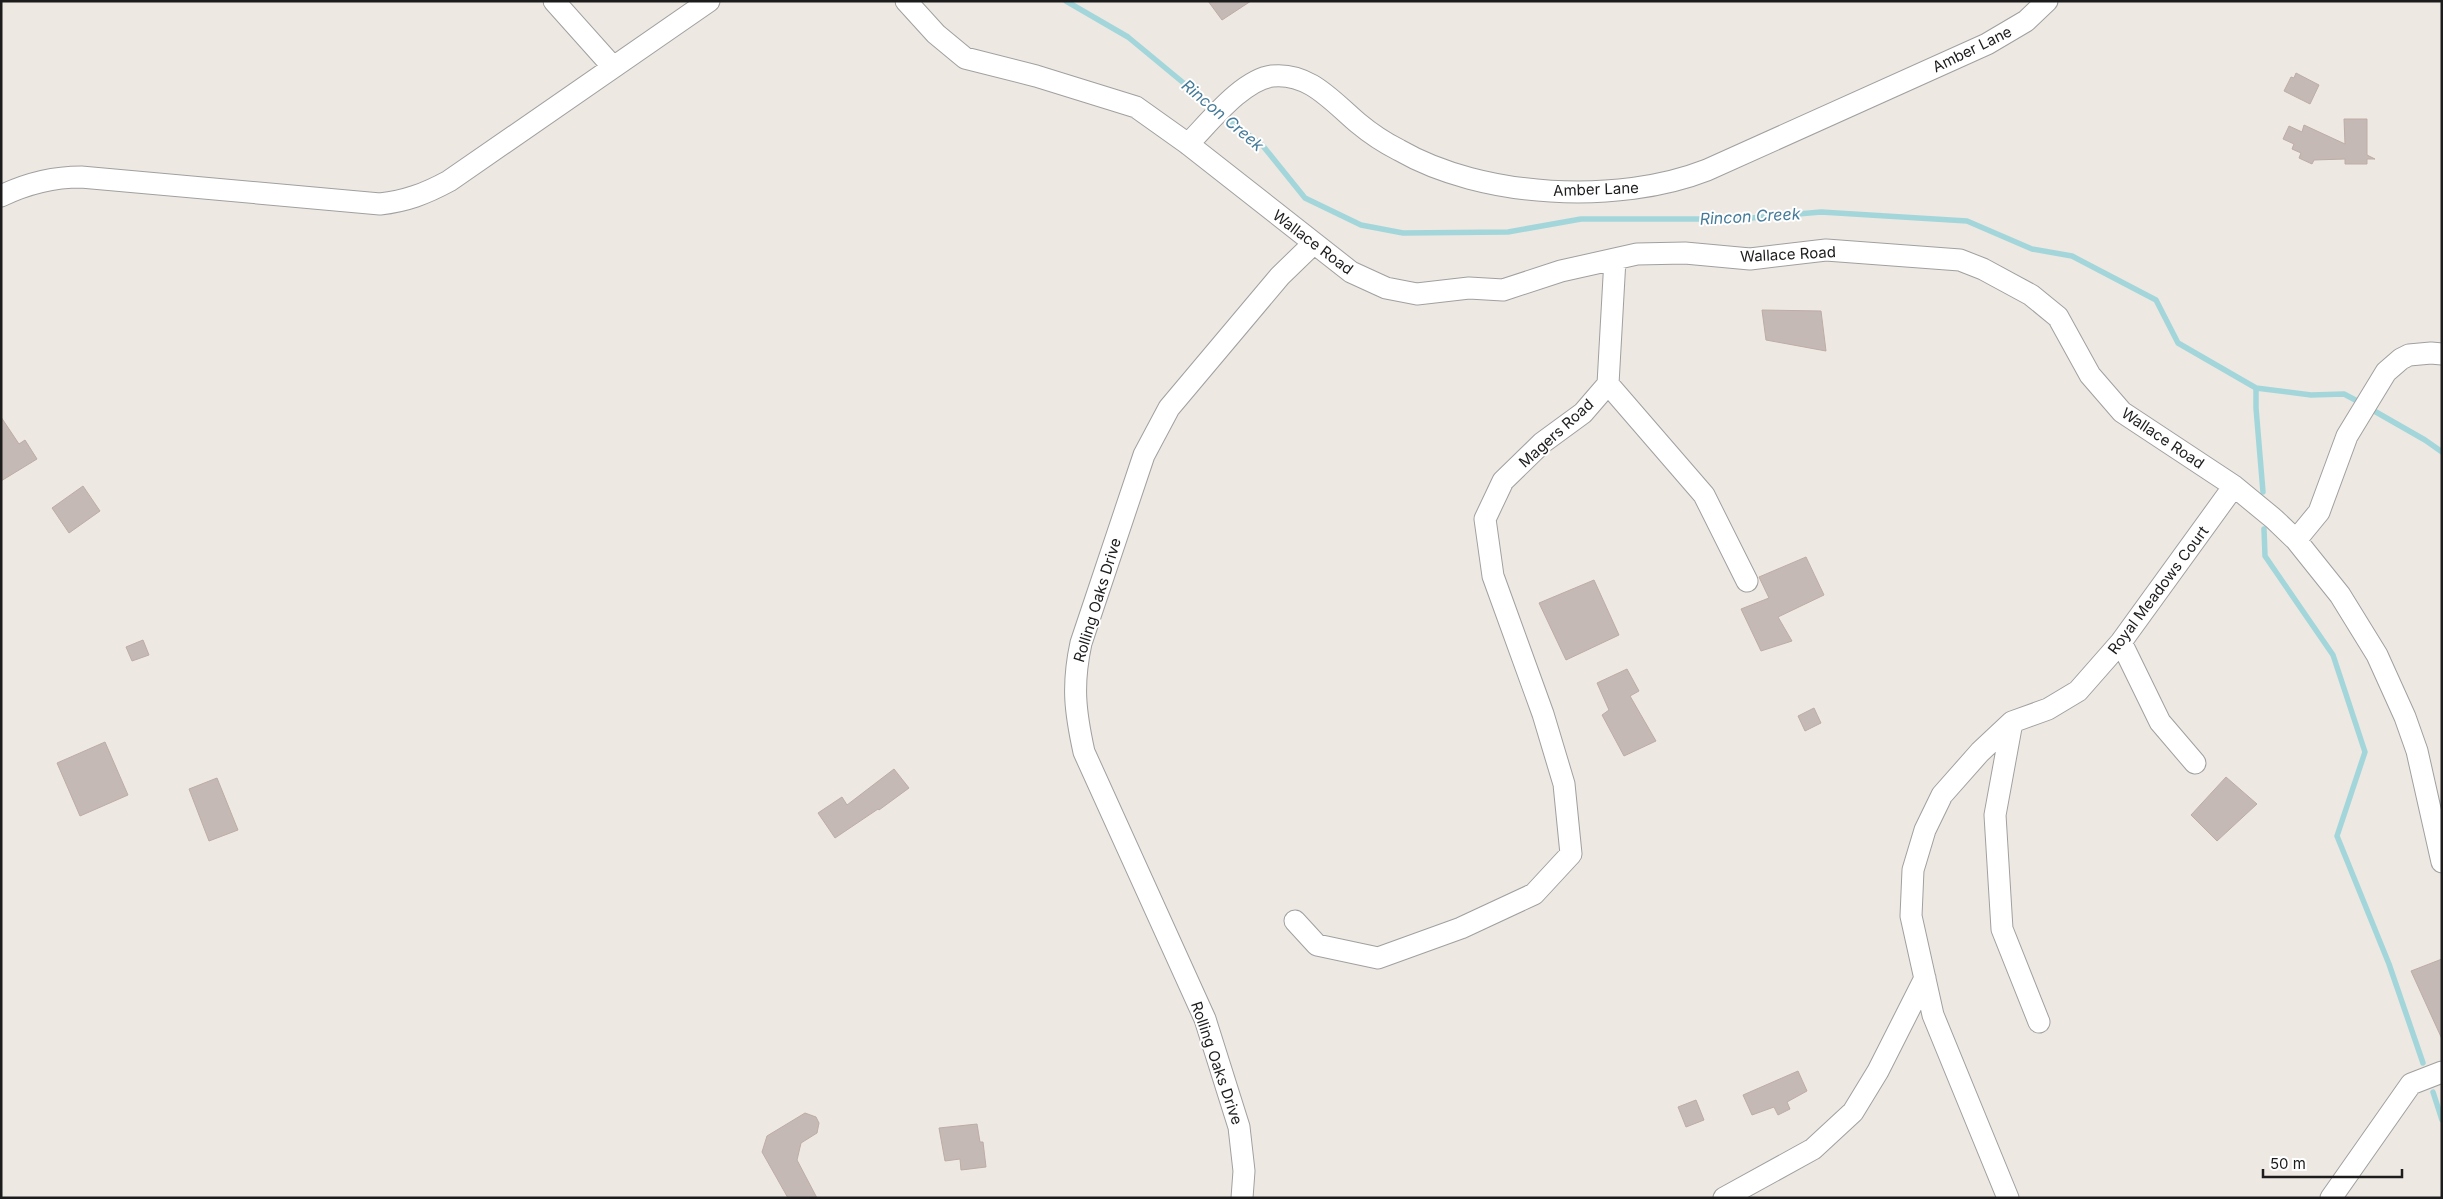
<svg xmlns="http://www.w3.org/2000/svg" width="2443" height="1199" viewBox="0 0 2443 1199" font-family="Inter,sans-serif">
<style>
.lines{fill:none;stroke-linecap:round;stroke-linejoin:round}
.stream{stroke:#a3d6da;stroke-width:5.5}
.building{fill:#c5b9b5;stroke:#beaca5}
.minor-casing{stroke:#a0a0a0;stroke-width:23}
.minor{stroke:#fff;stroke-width:21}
.labels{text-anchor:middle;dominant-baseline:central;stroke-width:4;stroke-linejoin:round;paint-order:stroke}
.street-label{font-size:15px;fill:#1c1c1c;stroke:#fff}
.water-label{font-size:16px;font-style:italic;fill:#457b9a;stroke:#fff}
</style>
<rect width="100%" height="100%" fill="#ede8e2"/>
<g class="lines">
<path class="stream" d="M1066 1 1128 37 1215 109
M1222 115 1263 146 1305 198 1361 225 1403 233 1508 232 1581 219H1740L1821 212 1967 221 2032 249 2072 256 2156 300 2178 343 2256 388 2311 395 2344 394 2361 403
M2256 388V408L2263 492
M2369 408 2425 440 2442 452
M2264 529 2265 556 2333 655 2365 752 2337 836 2389 964 2423 1063
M2433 1092 2442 1120"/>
</g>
<path class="building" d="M1208 1H1251L1222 20Z
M2296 73 2319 85 2310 104 2284 91 2291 77 2294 78Z
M2344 119H2367V155L2375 159H2367V164H2345V159L2314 160 2312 164 2299 158 2301 153 2292 149 2294 144 2283 139 2289 126 2302 132 2304 125 2345 144Z
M1762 310 1821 311 1826 351 1766 340Z
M1 417 19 444 25 440 37 459 1 481Z
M83 486 100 511 69 533 52 508Z
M1806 557 1824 595 1778 617 1792 641 1761 651 1741 609 1769 598 1759 577Z
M1594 580 1619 635 1566 660 1539 603Z
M143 640 149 655 132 661 126 647Z
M1627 669 1639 691 1630 696 1656 741 1624 756 1602 715 1609 710 1597 683Z
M1814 708 1821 723 1805 731 1798 716Z
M105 742 128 795 80 816 57 763Z
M894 769 909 788 879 810 878 809 835 838 818 813 842 797 847 805Z
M2226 777 2257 804 2217 841 2191 815Z
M217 778 238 830 209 841 189 789Z
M2442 959V1039L2411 971Z
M1798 1071 1807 1091 1787 1102 1790 1109 1778 1115 1774 1107 1752 1115 1743 1095Z
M1696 1100 1704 1120 1686 1127 1678 1107Z
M805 1113 816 1117 819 1123 817 1133 801 1143 797 1160 817 1198H788L762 1152 767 1136Z
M977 1124 980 1142H983L986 1167 961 1170 960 1159 945 1161 939 1128Z"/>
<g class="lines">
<g class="minor-casing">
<path id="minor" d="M554 1 613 67
M906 1 936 34 965 58 1036 76 1136 107 1188 144 1351 272 1386 288 1417 294 1469 288 1503 290 1561 271 1637 254 1685 253 1750 259 1826 250 1960 260 1983 269 2031 295 2058 317 2090 375 2122 412 2234 486 2274 519 2296 540 2340 595 2377 655 2405 717 2417 751 2442 862
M1188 144C1209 123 1242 80 1272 76 1309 72 1332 101 1358 123 1370 133 1385 143 1399 150 1482 198 1618 205 1707 170L1987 44 2026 21 2047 1
M1 196C28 183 52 177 81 177L380 204C406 201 425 194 449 181L709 1
M1608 384 1704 495 1747 581
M2296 540 2319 512 2347 436 2386 372 2401 359 2409 355 2431 353 2442 354
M2121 642 2160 722 2195 763
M2012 722 1995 815 2002 929 2039 1022
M1295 921 1317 945 1378 958 1461 928 1534 894 1571 854 1564 784 1543 714 1493 576 1485 519 1503 481 1542 443 1583 413 1608 384 1615 259
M1242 1198 1244 1171 1239 1127 1205 1019 1084 752C1075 711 1072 685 1081 643L1144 455 1169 408 1280 276 1313 244
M1724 1198 1813 1149 1853 1112 1878 1071 1925 978
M2008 1198 1933 1015 1911 916 1913 870 1925 830 1942 795 1980 752 2012 722 2048 709 2078 691 2121 642 2234 486
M2331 1198 2411 1084 2442 1072"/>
</g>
<use href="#minor" class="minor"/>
</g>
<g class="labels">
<g class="street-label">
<text transform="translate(1972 49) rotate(-26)">Amber Lane</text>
<text transform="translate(1596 189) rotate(-2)">Amber Lane</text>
<text transform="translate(1313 242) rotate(37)">Wallace Road</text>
<text transform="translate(1788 254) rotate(-3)">Wallace Road</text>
<text transform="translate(1556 433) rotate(-42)">Magers Road</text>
<text transform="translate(2163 438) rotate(34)">Wallace Road</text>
<text transform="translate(2158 590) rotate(-53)">Royal Meadows Court</text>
<text transform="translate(1097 600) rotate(-73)">Rolling Oaks Drive</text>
<text transform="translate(1217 1063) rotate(71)">Rolling Oaks Drive</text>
</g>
<g class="water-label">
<text transform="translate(1223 115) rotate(40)">Rincon Creek</text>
<text transform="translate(1750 216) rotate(-3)">Rincon Creek</text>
</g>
</g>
<rect width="2443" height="1199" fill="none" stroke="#1c1c1c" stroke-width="5"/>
<path d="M2263 1169v8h139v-8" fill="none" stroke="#1c1c1c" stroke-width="2.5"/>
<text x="2270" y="1169" font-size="15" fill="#1c1c1c" stroke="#ffffff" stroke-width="4" paint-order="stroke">50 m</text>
</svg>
